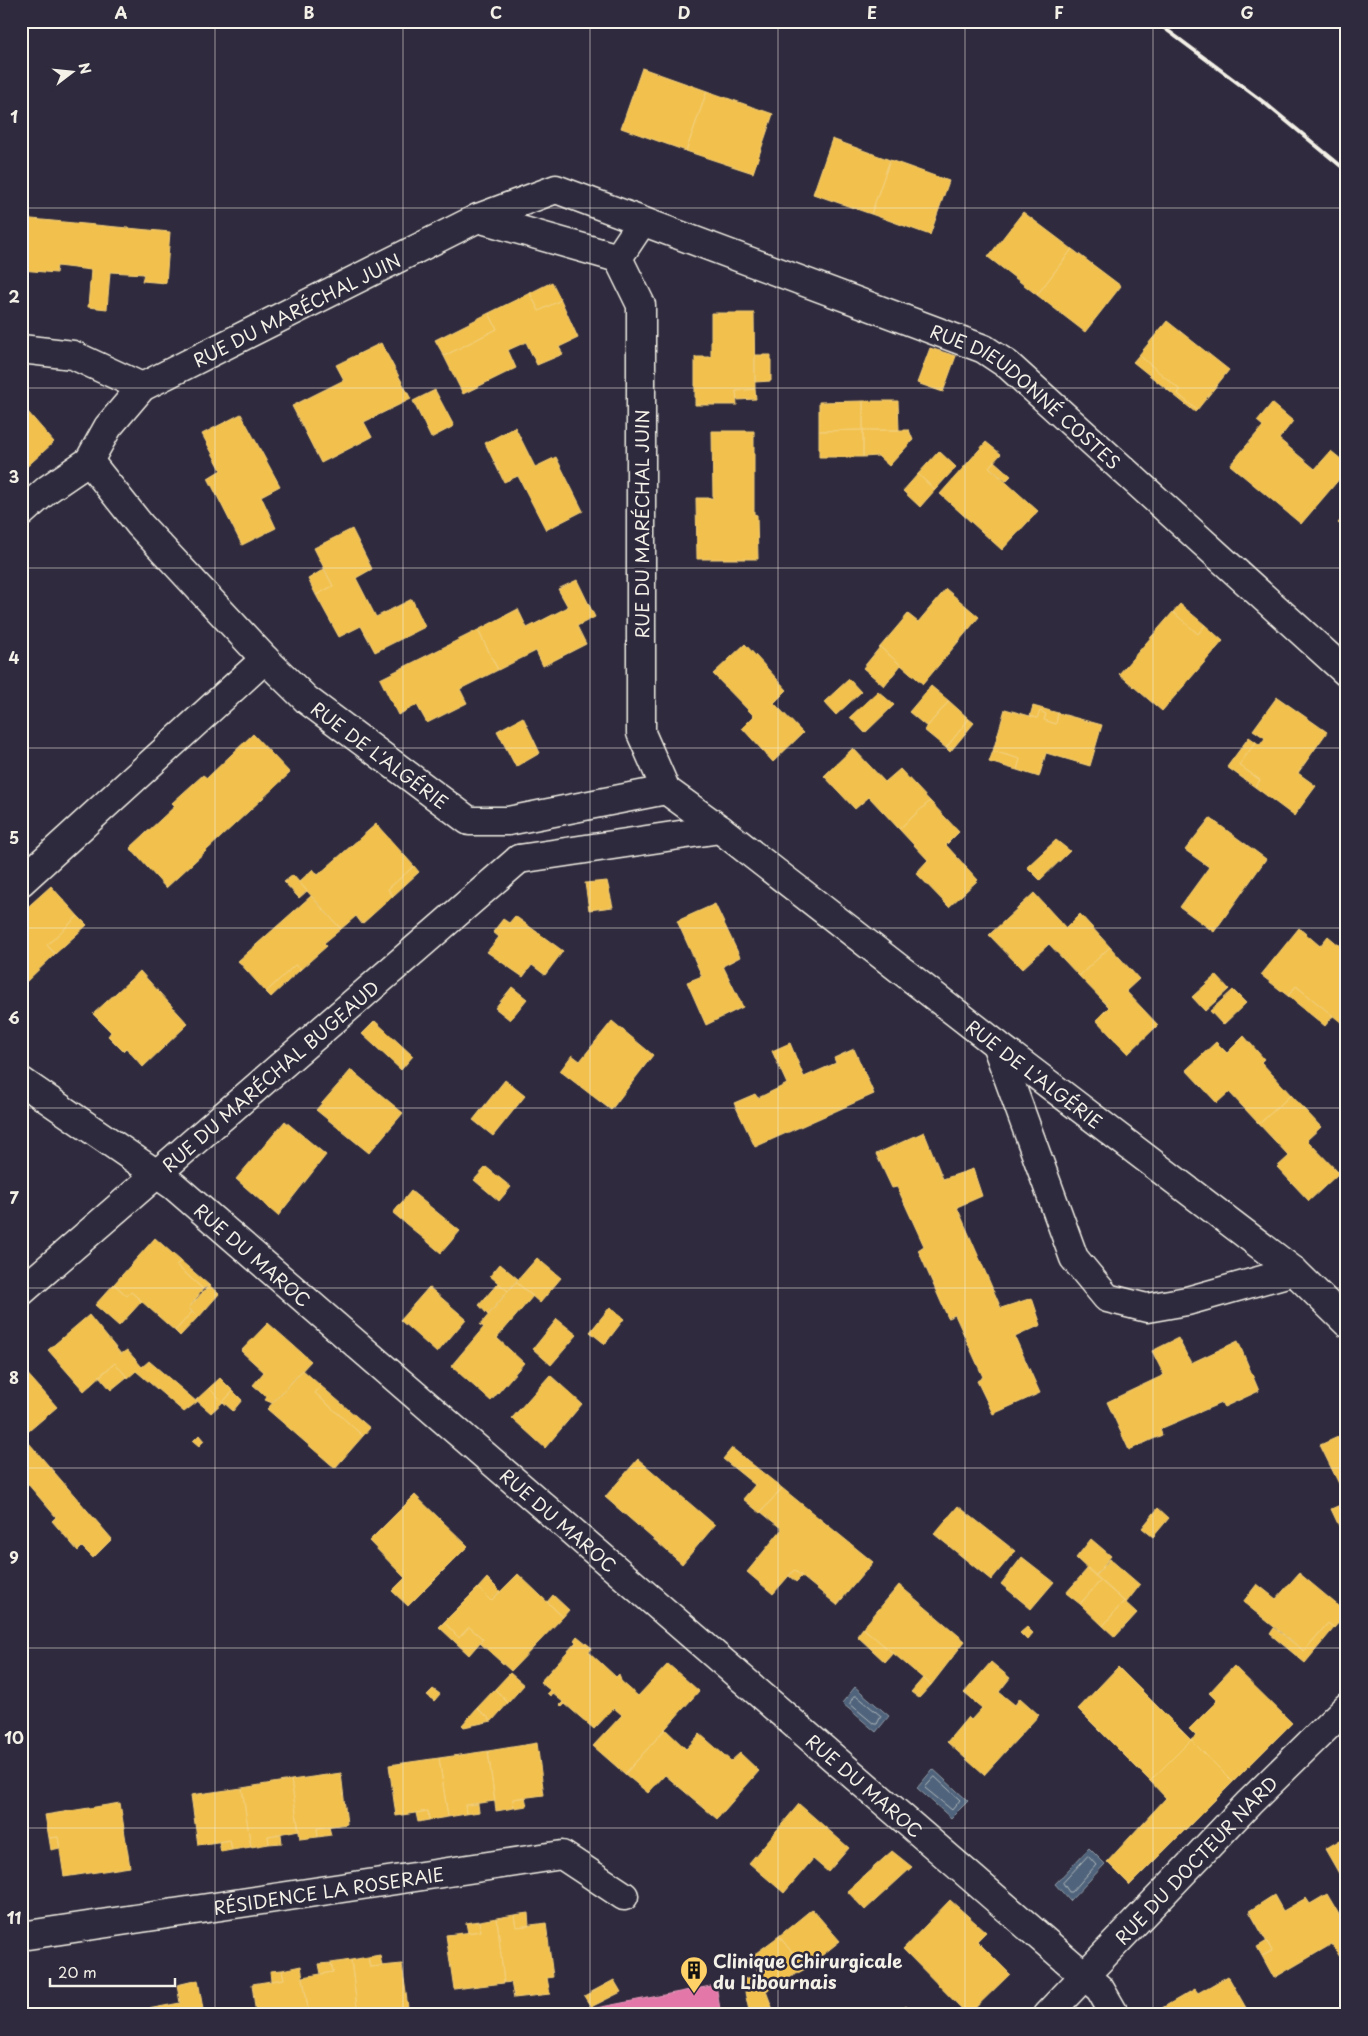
<svg xmlns="http://www.w3.org/2000/svg" width="1368" height="2036" viewBox="0 0 1368 2036" font-family="'Playpen Sans',sans-serif">
<style>
.water{fill:#4f647b;stroke:#919ca7}
.homes{fill:#f2c14e;stroke:#f3cf7c}
.health{fill:#e377a8;stroke:#e89cbb}
.lines{fill:none;stroke-linecap:round;stroke-linejoin:round}
.shore{stroke:#b2b9bc;stroke-width:1}
.minor-casing{stroke:#f4f1e8;stroke-width:31}
.minor{stroke:#2f2a3d;stroke-width:28}
.rail{stroke:#f4f1e8;stroke-width:4}
.grid{fill:none;stroke:#f4f1e8;stroke-width:1;stroke-opacity:0.55}
.labels{text-anchor:middle;dominant-baseline:central;stroke-width:5;stroke-linejoin:round;paint-order:stroke}
.street-label{font-size:18px;fill:#f4f1e8;stroke:#2f2a3d}
.poi-label{font-size:18px;font-weight:bold;fill:#f4f1e8;stroke:#2f2a3d;text-anchor:start}
.neatline{fill:none;stroke:#f4f1e8;stroke-width:2}
.grid-label{font-size:16px;text-anchor:middle;font-weight:bold;fill:#f4f1e8}
</style>
<rect width="100%" height="100%" fill="#2f2a3d"/>
<filter id="ink" filterUnits="userSpaceOnUse"><feTurbulence type="fractalNoise" baseFrequency=".02" numOctaves="2"/><feDisplacementMap in="SourceGraphic" scale="10" xChannelSelector="R" yChannelSelector="G"/><feConvolveMatrix kernelMatrix="1 2 1 2 8 2 1 2 1" color-interpolation-filters="sRGB"/></filter>
<g filter="url(#ink)">
<path class="water" d="M855 1687 889 1716 876 1732 842 1703Z
M933 1769 968 1801 951 1818 917 1788Z
M1089 1848 1105 1864 1070 1901 1055 1884Z"/>
<path class="homes" d="M642 68 707 91 686 151 621 128Z
M707 91 773 114 753 173 686 151Z
M832 139 890 160 871 214 813 194Z
M890 160 949 181 930 235 871 214Z
M1023 212 1072 249 1037 295 988 257Z
M21 218 170 232 166 283 142 281 144 274 110 272 107 309 88 307 91 270 57 266 56 273 21 270Z
M1072 249 1121 286 1085 332 1037 295Z
M552 282 561 300 539 311 530 293Z
M530 293 539 311 561 300 578 338 559 347 563 354 537 365 526 342 508 350 516 368 463 394 444 356 497 329 489 313Z
M489 313 497 329 444 356 435 340Z
M711 313H754L755 389 736 391 737 405H695V357H711Z
M1167 321 1229 370 1197 410 1178 394 1180 390 1139 355Z
M381 343 411 399 364 422 372 437 321 463 292 406 344 380 336 365Z
M930 348 956 356 943 392 917 383Z
M755 355H771V381L755 382Z
M1139 355 1180 390 1178 394 1197 410 1195 412 1133 362Z
M755 389 756 399 737 400 736 391Z
M435 390 454 426 431 438 413 401Z
M863 401H898L899 430H863Z
M863 401V430L819 431V402Z
M1272 403 1293 421 1279 439 1315 469 1331 451 1347 464V470L1301 524 1230 465 1263 426 1257 421Z
M21 404 54 442 21 472Z
M241 414 280 486 261 496 276 528 242 545 208 478 221 470 202 434Z
M515 427 535 467 556 457 583 511 546 530 518 476 504 482 485 443Z
M863 430V457H819V431Z
M863 430H909L913 440 889 466 878 456 863 457Z
M712 431H754V514L757 515 758 559H697L696 498H713Z
M986 442 1001 454 989 467 1038 511 1002 550 940 494Z
M939 451 956 467 935 490 918 474Z
M994 461 1011 476 1006 481 989 467Z
M918 474 935 490 920 507 903 491Z
M1347 513V530L1338 523Z
M352 529 372 569 356 578 376 617 412 599 425 627 375 652 361 626 339 637 316 595 333 586 314 548Z
M324 569 333 586 316 595 308 579Z
M577 580 595 617 577 626 586 644 543 666 536 651 498 670 478 630 518 609 527 628 568 607 558 589Z
M946 589 979 617 923 684 880 647 908 614 918 622Z
M1180 604 1205 625 1198 634 1173 612Z
M1173 612 1198 634 1205 625 1223 641 1162 711 1119 674Z
M478 630 498 670 460 689 467 703 427 723 417 705 398 715 380 679Z
M745 644 787 690 774 703 803 733 773 762 742 728 754 716 713 674Z
M880 647 901 665 884 686 863 668Z
M849 679 861 692 836 715 824 702Z
M931 686 949 701 927 727 909 712Z
M878 691 894 705 865 733 850 717Z
M1277 697 1327 732 1298 773 1316 786 1294 816 1255 787 1260 780 1239 765 1256 742 1260 745 1265 738 1253 730Z
M949 701 969 719 946 748 924 730Z
M1033 706 1058 713 1056 724 1044 720 1046 714 1040 711 1037 718 1030 716Z
M1005 709 1037 718 1040 711 1046 714 1044 720 1056 724 1058 713 1102 725 1090 766 1046 753 1039 777 1017 770 1020 759 993 751Z
M523 717 540 753 516 767 497 731Z
M969 719 974 723 950 752 946 748Z
M253 734 290 773 166 888 130 848 175 806 172 803 203 775 207 778Z
M1249 737 1256 742 1239 765 1260 780 1255 787 1227 767Z
M853 748 885 782 900 769 930 801 899 829 869 797 855 809 824 776Z
M993 751 1020 759 1017 770 989 762Z
M930 801 959 832 946 845 978 880 949 907 916 873 928 860 899 829Z
M1210 818 1266 859 1214 932 1180 907 1209 867 1185 850Z
M376 824 414 866 388 889 393 896 362 924 356 916 341 929 299 882 313 869 318 875Z
M1056 840 1070 851 1040 880 1027 867Z
M414 866 419 872 393 896 388 889Z
M293 875 307 891 299 898 284 882Z
M607 881 613 907 589 910 585 883Z
M51 886 78 916 47 945 55 954 26 982 21 977V913Z
M1034 893 1066 928 1080 914 1110 947 1079 976 1049 944 1022 969 989 935Z
M311 896 341 929 324 943 327 946 301 969 295 965 266 992 238 961Z
M715 904 740 957 723 966 743 1007 706 1025 687 982 702 976 677 921Z
M78 916 87 925 55 954 47 945Z
M515 916 563 951 545 975 532 965 523 977 487 952 499 937 493 932 503 919 509 923Z
M1299 928 1320 946 1328 936 1347 952V1027L1296 986 1288 996 1261 975Z
M1110 947 1139 979 1126 991 1158 1025 1128 1054 1096 1020 1109 1007 1079 976Z
M295 965 301 969 271 997 266 992Z
M140 971 188 1024 143 1067 126 1048 123 1051 108 1036 111 1032 93 1014Z
M1216 975 1229 989 1205 1011 1192 997Z
M1296 986 1333 1016 1325 1026 1288 996Z
M512 987 527 999 510 1020 495 1008Z
M1233 990 1246 1003 1223 1025 1210 1011Z
M375 1021 413 1056 401 1070 362 1034Z
M612 1021 653 1055 611 1110 560 1071 572 1055 580 1061Z
M1244 1036 1264 1059 1261 1062 1291 1095 1259 1124 1229 1092 1217 1103 1186 1070 1216 1042 1227 1053Z
M790 1043 804 1077 836 1063 834 1058 854 1049 874 1094 755 1147 734 1103 755 1094 758 1098 787 1084 772 1051Z
M351 1070 403 1113 369 1153 316 1110Z
M505 1080 525 1096 493 1136 473 1120Z
M1291 1095 1321 1127 1307 1140 1339 1173 1309 1201 1277 1167 1289 1156 1259 1124Z
M285 1121 326 1155 278 1216 236 1179Z
M924 1132 943 1179 973 1169 982 1196 957 1207 1001 1308 1032 1298 1041 1325 1015 1337 1040 1393 993 1414 977 1381 983 1377 955 1315 948 1318 918 1250 924 1246 897 1187 892 1188 876 1154Z
M486 1167 511 1187 499 1201 474 1180Z
M411 1191 460 1231 441 1253 393 1213Z
M155 1238 181 1261 176 1265 203 1289 189 1308 192 1312 175 1331 131 1292 127 1296 114 1284Z
M537 1258 561 1278 540 1303 516 1282Z
M181 1261 209 1285 203 1289 176 1265Z
M500 1264 518 1279 508 1291 490 1276Z
M516 1282 533 1296 497 1338 524 1363 491 1401 451 1366 484 1327 480 1325Z
M498 1283 508 1291 488 1315 479 1305Z
M114 1284 127 1296 131 1292 142 1301 119 1326 95 1305Z
M209 1285 219 1294 198 1318 189 1308Z
M429 1287 466 1319 437 1353 400 1320Z
M610 1307 624 1319 605 1344 590 1332Z
M192 1312 198 1317 180 1336 175 1331Z
M89 1315 121 1354 127 1350 142 1367 149 1361 197 1402 184 1412 136 1371 128 1378 115 1363 84 1391 48 1350Z
M557 1319 577 1335 551 1365 533 1349Z
M268 1323 311 1361 272 1403 265 1400 267 1397 253 1385 264 1372 241 1351Z
M1178 1338 1191 1363 1238 1341 1259 1391 1224 1407 1221 1403 1160 1429 1162 1435 1129 1450 1107 1402 1164 1375 1152 1351Z
M115 1363 127 1377 111 1390 99 1376Z
M24 1370 57 1407 23 1436 21 1372Z
M303 1370 321 1386 315 1393 363 1436 335 1468 267 1409Z
M550 1375 582 1404 545 1448 512 1418Z
M220 1378 233 1391 223 1402 209 1388Z
M321 1386 370 1428 363 1436 315 1393Z
M209 1388 223 1402 211 1413 196 1400Z
M233 1391 242 1400 233 1411 223 1402Z
M1347 1433V1500L1320 1445Z
M199 1435 204 1441 199 1446 193 1441Z
M21 1440 26 1445 29 1443 112 1539 93 1558 82 1547 78 1551 52 1521 56 1517 21 1476Z
M732 1448 782 1488 760 1513 743 1499 755 1485 723 1459Z
M638 1459 715 1525 682 1564 605 1497Z
M782 1488 873 1562 837 1605 794 1570 773 1594 747 1572 782 1529 761 1512Z
M415 1495 468 1546 408 1606 392 1591 405 1578 369 1541Z
M1347 1502V1543L1331 1509Z
M958 1506 1015 1551 991 1580 934 1534Z
M1158 1508 1169 1518 1153 1537 1142 1528Z
M1091 1539 1111 1556 1095 1576 1076 1558Z
M1022 1557 1054 1582 1031 1609 1001 1584Z
M1110 1559 1140 1585 1126 1603 1095 1576Z
M1088 1568 1101 1580 1080 1604 1066 1593Z
M794 1570 802 1576 796 1582 789 1576Z
M1299 1573 1347 1613 1334 1628 1328 1623 1304 1651 1243 1602 1257 1584 1276 1599Z
M518 1574 563 1617 511 1671 480 1643 483 1639 469 1627 459 1638 444 1622 478 1588 491 1601Z
M487 1578 500 1591 491 1601 478 1588Z
M1101 1580 1124 1601 1103 1626 1080 1604Z
M899 1585 965 1641 931 1685 863 1628Z
M553 1595 569 1610 563 1617 547 1602Z
M1124 1601 1137 1613 1115 1637 1103 1626Z
M444 1622 459 1638 469 1627 483 1639 469 1655 439 1627Z
M1328 1623 1334 1628 1305 1663 1270 1634 1274 1628 1304 1651Z
M1027 1627 1033 1633 1027 1640 1020 1633Z
M863 1628 893 1653 885 1662 857 1636Z
M577 1636 592 1648 589 1652 616 1677 619 1674 621 1681 638 1696 668 1664 699 1691 625 1774 593 1746 622 1715 614 1708 594 1729 565 1704 562 1707 560 1705 563 1702 552 1693 550 1696 547 1693 550 1690 540 1682 576 1642 574 1640Z
M991 1662 1010 1678 999 1692 1015 1705 1020 1698 1039 1715 984 1775 947 1742 968 1717 971 1720 982 1708 964 1693Z
M1234 1666 1292 1723 1233 1782 1191 1740 1196 1736 1189 1729 1217 1701 1209 1693Z
M1118 1667 1191 1740 1150 1781 1078 1709Z
M510 1673 524 1685 508 1703 495 1689Z
M923 1678 931 1685 919 1698 911 1692Z
M433 1689 440 1694 434 1701 427 1695Z
M495 1689 508 1703 492 1721 477 1708Z
M477 1708 492 1721 464 1727 462 1725Z
M665 1729 686 1749 700 1734 731 1761 740 1753 759 1771 717 1819 665 1775 648 1793 625 1774Z
M1191 1740 1233 1782 1130 1885 1107 1862 1166 1798 1150 1781Z
M537 1743 544 1795 513 1799 514 1808 496 1811 488 1751Z
M488 1751 495 1801 465 1805 466 1814 448 1817 439 1758Z
M439 1758 448 1817 429 1820 428 1811 396 1816 389 1765Z
M341 1773 347 1824 317 1828 318 1837 300 1839 291 1780Z
M291 1780 299 1830 268 1836 269 1844 251 1847 242 1788Z
M242 1788 251 1847 232 1850 230 1840 198 1845 191 1795Z
M525 1797 527 1806 514 1808 513 1799Z
M120 1803 130 1867 64 1877 58 1837 49 1838 45 1815Z
M478 1804 479 1812 466 1814 465 1805Z
M799 1804 849 1848 828 1872 813 1859 784 1893 749 1863Z
M428 1811 429 1820 418 1822 416 1813Z
M329 1827 331 1835 318 1837 317 1828Z
M281 1834 282 1843 269 1844 268 1836Z
M1347 1836V1865L1337 1870 1325 1849Z
M58 1837 60 1848 51 1850 49 1838Z
M230 1840 232 1850 221 1852 219 1842Z
M892 1851 912 1867 865 1910 847 1891Z
M1347 1864V1878L1343 1881 1337 1870Z
M1327 1894 1347 1928V1952L1340 1957 1332 1944 1274 1978 1262 1956 1272 1951 1249 1911 1274 1895 1283 1911 1306 1898 1310 1904Z
M950 1900 986 1932 977 1941 1010 1974 968 2015 903 1949Z
M812 1909 840 1941 805 1969 779 1936Z
M528 1913 529 1926 516 1927 514 1915Z
M514 1915 516 1927 546 1923 553 1977 547 1978 550 1994 514 1998 511 1982 504 1983 497 1918Z
M497 1918 504 1983 454 1989 446 1935 481 1931 479 1921Z
M479 1921 481 1931 468 1933 466 1923Z
M779 1936 805 1969 766 1991 752 1956Z
M1267 1941 1272 1951 1262 1956 1257 1947Z
M380 1955 382 1966 370 1967 368 1957Z
M368 1957 370 1967 402 1964 409 2015H358L351 1960Z
M351 1960 358 2015H309L303 1977 333 1972 331 1963Z
M331 1963 333 1972 321 1974 319 1964Z
M301 1966 309 2015H256L252 1984 284 1979 282 1970Z
M282 1970 284 1979 271 1981 270 1971Z
M759 1976 766 1991 775 2015H750L742 1979Z
M1228 1976 1250 2015H1166L1162 2008 1195 1989 1198 1993Z
M198 1980 204 2015H132V2012L180 2003 177 1985Z
M614 1980 621 1992 591 2007 584 1996Z
M906 2006 913 2015H896Z"/>
<path class="health" d="M716 1985 721 2015H560L627 2002Z"/>
<g class="lines">
<path class="shore" d="M854 1696H857L881 1716 877 1724H874L850 1704Z
M935 1777 960 1800 952 1810 925 1788Z
M1088 1856 1096 1865 1072 1892H1069L1063 1883Z"/>
<g class="minor-casing">
<g id="minor">
<path d="M478 218 618 258 642 222"/>
<path d="M618 258 641 305V733L666 790"/>
<path d="M21 349 73 355 142 387"/>
<path id="s1" d="M89 461 140 525 265 659 307 700 469 821H508L666 790 720 829 996 1044 1294 1271 1347 1323"/>
<path id="s2" d="M21 513 48 489 89 461 108 427 142 387 478 218 556 189 984 349 1008 365 1347 673"/>
<path d="M519 859 720 829"/>
<path d="M21 882 265 659"/>
<path d="M996 1044 1074 1258 1107 1298 1147 1308 1187 1301 1294 1271"/>
<path id="s3" d="M21 1081 174 1186 1100 1989 1115 2015"/>
<path id="s4" d="M21 1292 519 859"/>
<path id="s5" d="M21 1936 562 1855 624 1896"/>
<path id="s6" d="M1047 2015 1249 1803 1347 1707"/>
</g>
</g>
<use href="#minor" class="minor"/>
<path class="rail" d="M1155 21 1266 104 1347 171"/>
</g>
</g>
<path class="grid" d="M215 21V2015M403 21V2015M590 21V2015M778 21V2015M965 21V2015M1153 21V2015M21 208H1347M21 388H1347M21 568H1347M21 748H1347M21 928H1347M21 1108H1347M21 1288H1347M21 1468H1347M21 1648H1347M21 1828H1347"/>
<defs>
<g id="building-pin" transform="scale(1.4375)"><path d="M0 17L-7.5 6A9.5 9.5 0 1 1 7.5 6Z" fill="#ffd166" stroke="#2f2a3d"/><path d="M-4-6H4V6H1V3H-1V6H-4ZM-2.5-4.3h1.7v1.8h-1.7ZM.8-4.3h1.7v1.8H.8ZM-2.5-1h1.7V.8h-1.7ZM.8-1h1.7V.8H.8Z" fill="#111"/></g>
</defs>
<g fill-rule="evenodd">
<use href="#building-pin" x="694" y="1970"/>
</g>
<g class="labels">
<g class="street-label">
<text stroke="none"><textPath href="#s2" startOffset="350">RUE DU MARÉCHAL JUIN</textPath></text>
<text stroke="none"><textPath href="#s2" startOffset="1154">RUE DIEUDONNÉ COSTES</textPath></text>
<text transform="translate(641 524) rotate(-90)">RUE DU MARÉCHAL JUIN</text>
<text stroke="none"><textPath href="#s1" startOffset="415">RUE DE L'ALGÉRIE</textPath></text>
<text stroke="none"><textPath href="#s1" startOffset="1191">RUE DE L'ALGÉRIE</textPath></text>
<text stroke="none"><textPath href="#s4" startOffset="330">RUE DU MARÉCHAL BUGEAUD</textPath></text>
<text stroke="none"><textPath href="#s3" startOffset="290">RUE DU MAROC</textPath></text>
<text stroke="none"><textPath href="#s3" startOffset="695">RUE DU MAROC</textPath></text>
<text stroke="none"><textPath href="#s3" startOffset="1100">RUE DU MAROC</textPath></text>
<text stroke="none"><textPath href="#s6" startOffset="215">RUE DU DOCTEUR NARD</textPath></text>
<text stroke="none"><textPath href="#s5" startOffset="311">RÉSIDENCE LA ROSERAIE</textPath></text>
</g>
<g class="poi-label">
<text x="713" y="1960">Clinique Chirurgicale<tspan x="713" dy="21">du Libournais</tspan></text>
</g>
</g>
<rect width="1368" height="2036" fill="none" stroke="#2f2a3d" stroke-width="55"/>
<g transform="translate(72 72) rotate(74)" stroke="#2f2a3d" stroke-width="4" paint-order="stroke">
<path d="M0-4L9 19L0 12L-9 19Z" fill="#f4f1e8"/>
<text y="-8" font-size="14" font-weight="bold" text-anchor="middle" fill="#f4f1e8">N</text>
</g>
<path d="M50 1978v8h125v-8" fill="none" stroke="#f4f1e8" stroke-width="2.5"/>
<text x="58" y="1978" font-size="15" fill="#f4f1e8" stroke="#2f2a3d" stroke-width="4" paint-order="stroke">20 m</text>
<rect x="28" y="28" width="1312" height="1980" class="neatline"/>
<g class="grid-label">
<text x="121" y="19">A</text>
<text x="309" y="19">B</text>
<text x="496" y="19">C</text>
<text x="684" y="19">D</text>
<text x="872" y="19">E</text>
<text x="1059" y="19">F</text>
<text x="1247" y="19">G</text>
<text x="14" y="123">1</text>
<text x="14" y="303">2</text>
<text x="14" y="483">3</text>
<text x="14" y="664">4</text>
<text x="14" y="844">5</text>
<text x="14" y="1024">6</text>
<text x="14" y="1204">7</text>
<text x="14" y="1384">8</text>
<text x="14" y="1564">9</text>
<text x="14" y="1744">10</text>
<text x="14" y="1924">11</text>
</g>
</svg>
